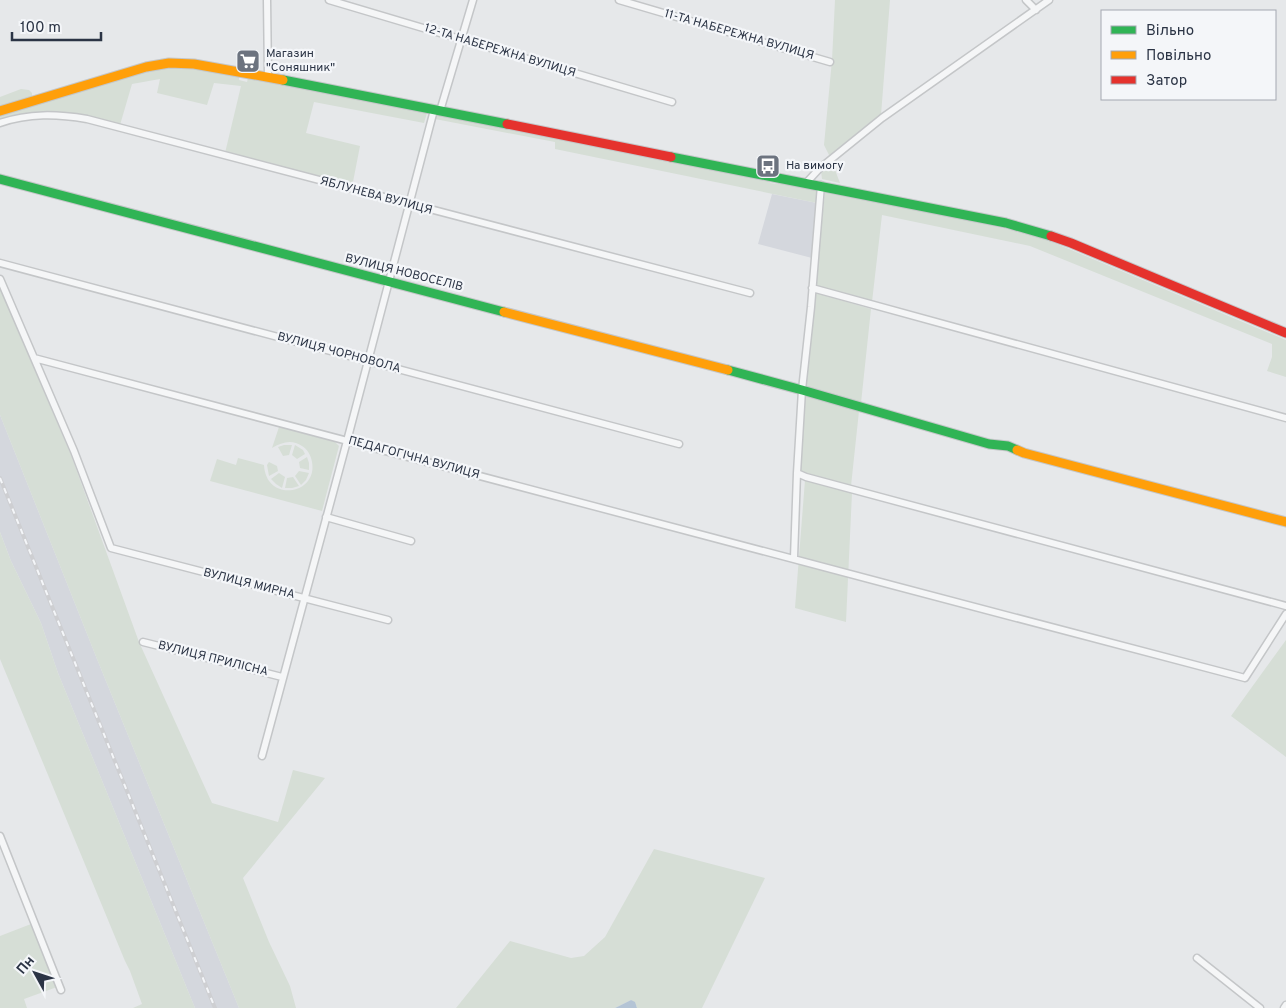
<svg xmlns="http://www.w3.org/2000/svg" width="1286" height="1008" viewBox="0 0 1286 1008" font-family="Overpass,sans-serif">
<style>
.built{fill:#d4d7dd}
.green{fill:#d6ded6}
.water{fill:#b4c4d5}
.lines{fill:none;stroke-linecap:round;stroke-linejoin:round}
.street-casing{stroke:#c4c6c8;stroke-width:9}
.fast-casing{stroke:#c4c6c8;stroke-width:11}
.slow-casing{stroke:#c4c6c8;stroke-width:11}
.jam-casing{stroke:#c4c6c8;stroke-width:11}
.street{stroke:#f5f6f7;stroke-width:6}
.fast{stroke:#30b455;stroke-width:9}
.slow{stroke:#ff9f0a;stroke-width:9}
.jam{stroke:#e5322d;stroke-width:9}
.rail-casing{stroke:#cecfd2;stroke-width:4}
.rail{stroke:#f4f6f9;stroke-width:2;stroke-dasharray:5.5;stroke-linecap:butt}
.labels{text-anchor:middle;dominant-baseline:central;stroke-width:4.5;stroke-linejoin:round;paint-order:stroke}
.street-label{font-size:12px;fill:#2b3445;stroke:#f4f6f9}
.poi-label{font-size:12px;fill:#2b3445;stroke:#f4f6f9;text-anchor:start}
</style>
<rect width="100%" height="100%" fill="#e6e8ea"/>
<path class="built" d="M772 194 817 203 812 258 758 244Z
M0 415 97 659 239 1008H195L58 673 41 623 11 561 0 532Z"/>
<path class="green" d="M835 0H890L881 115 830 157 824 145 832 60Z
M169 67 193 68 239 77V80L247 82 248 78 427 113 424 123 314 102 306 133 360 146 352 187 225 153 241 86 214 83 207 105 157 93 160 79 132 84 120 125C99 120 77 113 55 112 37 111 18 117 0 120V116L147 71Z
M21 89 29 90 32 93V97L0 107V97Z
M436 115 771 180 770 183 778 184 779 181 818 189 817 203 555 149V142L435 119Z
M832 162 840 183 822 179 821 171Z
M825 193 938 214 1034 235 1069 249 1286 340V377L1267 371 1272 357V344L1030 246 882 215 872 302 815 285Z
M0 288 71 455 139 642 212 803 278 822 293 770 325 778 243 878 269 942 290 986 296 1008H239L97 659 0 415Z
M816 293 871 309 861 403 806 388Z
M805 394 859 411 851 486 808 474 799 470Z
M279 427 335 442 339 446 322 511 210 481 217 459 236 465 238 458 264 465C266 503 318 495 312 462 311 455 307 449 302 446 292 439 282 442 272 448Z
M284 445H292L289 455 283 456 278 447Z
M295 445 303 450 305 454 297 459 292 455Z
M307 457 309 463V470L300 468 299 462Z
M269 462 277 466 278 471 269 476 267 465Z
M299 471 309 473 306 480 301 485 295 476Z
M279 473 285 477 282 488 276 484 271 479Z
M293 477 299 486 292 488H285L287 478Z
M805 480 852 493 846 622 795 608Z
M0 532 11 561 41 623 58 673 195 1008H133L142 1004 130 971 125 961 0 659Z
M1286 640V757L1231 716Z
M654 849 765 878 702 1008H637V1007L631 1000 615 1008H456L510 941 571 958 584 956 605 937Z
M31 924 57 987 24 999 27 1008H0V936Z"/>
<path class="water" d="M631 1000 635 1002 637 1008H615Z"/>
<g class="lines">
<g class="street-casing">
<path id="street" d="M267 0 268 77
M329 0 672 102
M619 0 830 62
M1026 0 1036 10
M440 111 473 0
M0 123C29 113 57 114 87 119L750 293
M807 182 819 169 882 118 1049 0
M0 263 679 444
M0 279 74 451 111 548 388 620
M812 288 1286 418
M34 358C439 463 841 573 1245 678L1286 614
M797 473 806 477 1286 606
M326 517 411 541
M794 558 797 473 802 390 811 307 821 185
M143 642 282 677
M262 756 347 441 434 110
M0 836 61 990
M1197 958 1260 1008
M1284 1008 1286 1005"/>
</g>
<g class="fast-casing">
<path id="fast" d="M283 80 507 124
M671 157 1006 223 1051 236
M0 179 504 312
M728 370 802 390 989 444 1008 446 1017 450"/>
</g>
<g class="slow-casing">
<path id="slow" d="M0 111 146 67 169 63 194 64 283 80
M504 312 728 370
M1017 450 1024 453 1286 522"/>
</g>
<g class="jam-casing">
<path id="jam" d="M507 124 671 157
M1051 236 1071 243 1286 333"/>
</g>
<use href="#street" class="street"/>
<use href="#fast" class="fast"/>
<use href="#slow" class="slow"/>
<use href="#jam" class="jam"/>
<g class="rail-casing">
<path id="rail" d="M0 478 215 1008"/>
</g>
<use href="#rail" class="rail"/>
</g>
<defs>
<g id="supermarket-square" transform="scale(1.25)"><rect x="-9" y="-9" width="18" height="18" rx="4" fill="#6c737f" stroke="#f4f6f9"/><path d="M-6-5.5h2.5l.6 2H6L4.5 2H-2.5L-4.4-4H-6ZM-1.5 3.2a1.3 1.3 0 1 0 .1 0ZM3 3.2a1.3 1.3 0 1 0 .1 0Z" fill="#fff"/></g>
<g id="bus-square" transform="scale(1.25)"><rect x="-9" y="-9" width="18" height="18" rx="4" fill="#6c737f" stroke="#f4f6f9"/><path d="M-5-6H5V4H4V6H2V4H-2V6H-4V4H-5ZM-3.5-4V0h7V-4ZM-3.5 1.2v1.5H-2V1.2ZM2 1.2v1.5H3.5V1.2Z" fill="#fff"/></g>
</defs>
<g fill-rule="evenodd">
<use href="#supermarket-square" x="248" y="61"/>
<use href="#bus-square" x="768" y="166"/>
</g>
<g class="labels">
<g class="street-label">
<text transform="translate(739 35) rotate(16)">11-ТА НАБЕРЕЖНА ВУЛИЦЯ</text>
<text transform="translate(500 51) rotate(17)">12-ТА НАБЕРЕЖНА ВУЛИЦЯ</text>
<text transform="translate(376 196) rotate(15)">ЯБЛУНЕВА ВУЛИЦЯ</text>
<text transform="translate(404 273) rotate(14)">ВУЛИЦЯ НОВОСЕЛІВ</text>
<text transform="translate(339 353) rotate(15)">ВУЛИЦЯ ЧОРНОВОЛА</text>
<text transform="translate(414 458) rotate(15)">ПЕДАГОГІЧНА ВУЛИЦЯ</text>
<text transform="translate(249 584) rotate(14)">ВУЛИЦЯ МИРНА</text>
<text transform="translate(213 659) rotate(14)">ВУЛИЦЯ ПРИЛІСНА</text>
</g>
<g class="poi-label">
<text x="266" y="54">Магазин<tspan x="266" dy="14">"Соняшник"</tspan></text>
<text x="786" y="166">На вимогу</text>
</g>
</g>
<rect x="1101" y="10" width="175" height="90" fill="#f4f6f9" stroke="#a4a8b1"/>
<rect x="1111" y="26" width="25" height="8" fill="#30b455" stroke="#a4a8b1"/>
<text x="1146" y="35" font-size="15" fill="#2b3445">Вільно</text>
<rect x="1111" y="51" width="25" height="8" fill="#ff9f0a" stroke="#a4a8b1"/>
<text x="1146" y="60" font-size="15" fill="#2b3445">Повільно</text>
<rect x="1111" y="76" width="25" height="8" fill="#e5322d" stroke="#a4a8b1"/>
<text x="1146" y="85" font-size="15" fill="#2b3445">Затор</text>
<g transform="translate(35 973) rotate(310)" stroke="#f4f6f9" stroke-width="4" paint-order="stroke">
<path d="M0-4L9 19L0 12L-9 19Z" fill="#2b3445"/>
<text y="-8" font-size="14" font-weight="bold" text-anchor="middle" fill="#2b3445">Пн</text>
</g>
<path d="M12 32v8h89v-8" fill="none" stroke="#2b3445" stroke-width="2.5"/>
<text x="20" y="32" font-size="15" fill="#2b3445" stroke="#f4f6f9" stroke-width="4" paint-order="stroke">100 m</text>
</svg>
